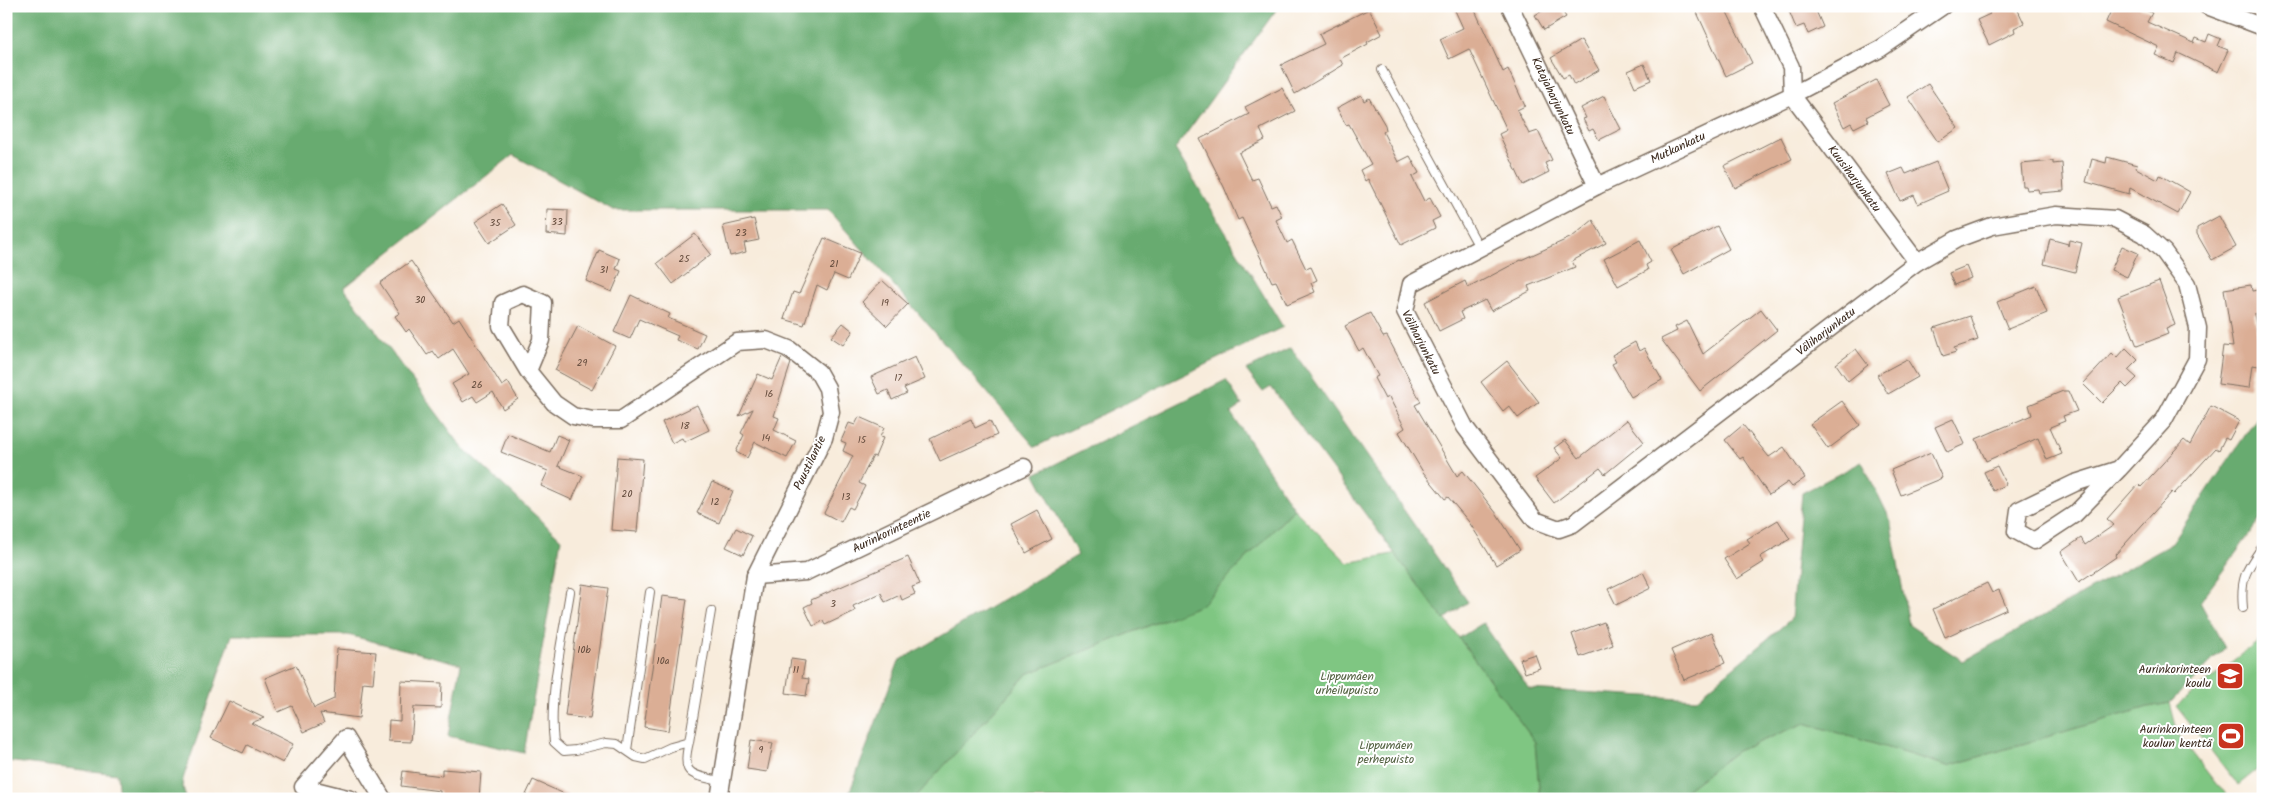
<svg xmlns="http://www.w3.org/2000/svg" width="2269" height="805" viewBox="0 0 2269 805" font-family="Kalam,sans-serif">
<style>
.green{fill:#7fc682;stroke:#5d7850}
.forest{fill:#67ab70;stroke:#516a47}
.building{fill:#dbae95}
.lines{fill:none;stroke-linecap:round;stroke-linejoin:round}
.service-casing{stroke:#7d6e60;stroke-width:10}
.minor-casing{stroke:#7d6e60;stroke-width:19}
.service{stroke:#fff;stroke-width:8}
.minor{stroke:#fff;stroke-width:16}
.labels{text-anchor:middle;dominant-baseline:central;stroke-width:4;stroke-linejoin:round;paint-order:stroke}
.number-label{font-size:10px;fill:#634b3c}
.street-label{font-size:12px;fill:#3b2a1e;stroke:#fff}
.poi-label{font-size:12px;fill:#3b2a1e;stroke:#fff;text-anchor:end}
.park-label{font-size:12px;fill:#536141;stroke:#fff}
</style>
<rect width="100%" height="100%" fill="#fff"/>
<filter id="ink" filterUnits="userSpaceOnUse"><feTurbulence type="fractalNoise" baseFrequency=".02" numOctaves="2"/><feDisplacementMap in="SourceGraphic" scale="10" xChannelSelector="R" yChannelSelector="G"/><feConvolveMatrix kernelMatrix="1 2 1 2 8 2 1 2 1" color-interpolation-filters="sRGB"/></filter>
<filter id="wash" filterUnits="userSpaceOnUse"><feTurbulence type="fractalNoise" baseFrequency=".0096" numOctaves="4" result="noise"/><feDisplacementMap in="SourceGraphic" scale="20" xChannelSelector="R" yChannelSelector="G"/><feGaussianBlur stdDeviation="1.12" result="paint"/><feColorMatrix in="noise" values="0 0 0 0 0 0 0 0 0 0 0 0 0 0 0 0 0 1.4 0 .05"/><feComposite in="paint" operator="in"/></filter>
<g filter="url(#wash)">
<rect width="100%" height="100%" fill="#f8ecdc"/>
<path class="green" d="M1294 509 1348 563 1397 553 1535 742 1540 799H914L1027 674 1201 605Z
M2263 638V765L2238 785 2176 706Z
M2170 703 2178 734 2217 785 2232 799H1674L1737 751 1805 723 1948 766 2148 707Z"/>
<path class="forest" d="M6 6H1279L1175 149 1283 327 1035 447 828 210H613L513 155 344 288 462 447 561 539 524 753 448 736 461 664 348 635H232L182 782 186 799H119L117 774 6 761Z
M1291 348 1468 602 1444 620 1271 387 1263 392 1246 370Z
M1226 380 1242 405 1231 413 1294 509 1201 605 1027 674 914 799H847L899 661 1078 555 1035 474Z
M2263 409V516L2200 602 2225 648 2170 703 2148 707 1948 766 1805 723 1737 751 1674 799H1540L1535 742 1459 638 1483 623 1529 689 1696 699 1791 619 1802 493 1862 462 1890 519 1909 625 1963 661 2171 544Z"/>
<g id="blocks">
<path class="building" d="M1453 6H1473L1503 72 1508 69 1525 106 1517 110 1529 134 1538 131 1552 160 1545 163 1549 172 1523 185 1499 134 1507 130 1469 49 1449 59 1440 39 1463 28Z
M1551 6H1559L1566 17 1544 30 1535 15Z
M1694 6H1724L1752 63 1726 76Z
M1787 6H1814L1823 27 1808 34 1804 25 1796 28Z
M1997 6H2016L2024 23 2014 28 2015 32 1989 45 1977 20 1990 14 1988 11Z
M2113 6H2137L2152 13 2147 22 2194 43 2196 38 2206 42 2209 34 2221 39 2218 46 2228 50 2218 72 2178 53 2174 63 2155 55 2159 47 2106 22Z
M1369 9 1382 34 1367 42 1368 44 1340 59 1343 65 1295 94 1281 65 1324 44 1319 34Z
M1581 40 1599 70 1574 85 1569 75 1563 78 1551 58Z
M1644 64 1651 80 1635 87 1628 71Z
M1876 80 1889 105 1866 117 1868 121 1854 128 1851 123 1844 127 1832 103Z
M1928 84 1958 128 1938 142 1908 97Z
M1282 88 1295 111 1260 129 1265 140 1239 153 1252 180 1258 178 1271 206 1276 204 1282 217 1276 220 1287 243 1292 240 1306 269 1311 267 1317 280 1311 283 1315 292 1287 304 1276 281 1272 282 1242 218 1238 220 1224 187 1200 139 1249 114 1245 107Z
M1361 95 1364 101 1369 98 1385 125 1386 130 1383 132 1398 162 1410 156 1419 173 1412 177 1424 201 1430 198 1440 217 1432 221 1435 228 1401 245 1368 179 1365 181 1360 170 1371 164 1349 124 1346 125 1337 108Z
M1604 96 1621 129 1599 140 1593 129 1589 131 1583 119 1586 118 1581 108Z
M1781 137 1792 159 1735 188 1724 166Z
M2107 157 2137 165 2136 168 2158 180 2160 175 2190 192 2178 214 2130 188 2129 194 2086 182 2092 159 2106 163Z
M2053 161V164L2062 163 2064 191 2039 193 2038 189 2027 190 2026 186H2023L2021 164Z
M1936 162 1948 191 1918 204 1914 195 1900 201 1888 174 1903 168 1906 174Z
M502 204 516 225 489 243 475 222Z
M547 209 568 210 567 236 546 234Z
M2219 216 2236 247 2212 260 2197 234V228Z
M754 219 759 240 744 243 746 252 730 256 723 226Z
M1593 220 1606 243 1572 261 1575 267 1528 286 1530 291 1491 311 1485 300 1460 312 1463 319 1439 331 1425 302 1465 281 1468 288 1521 260 1572 237Z
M1717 226 1729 249 1684 274 1671 250Z
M695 234 711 254 673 284 657 263Z
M824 238 860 253 848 280 834 274 827 290 817 285 804 325 784 319 793 292 799 294Z
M2050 239 2068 244V246L2069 240 2082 243 2075 272 2044 264Z
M1640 240 1651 262 1646 265 1648 270 1618 286 1604 259Z
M2122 246 2138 253 2127 277 2111 270Z
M599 250 620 259 616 269 621 271 612 292 586 281Z
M411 261 453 322 459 318 502 386 508 382 518 399 503 409 493 392 477 402 473 396 463 402 452 384 469 374 453 349 439 359 433 351 427 355 409 329 406 332 395 316 400 313 380 283Z
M1966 266 1971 278 1954 285 1949 273Z
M882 280 908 304 887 326 862 302Z
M2159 281 2175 325 2166 329 2168 334 2137 346 2118 297Z
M2251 285 2252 291 2263 289V313L2254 314 2261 354 2259 366 2252 365 2249 388 2218 384 2223 346 2233 347 2224 289Z
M2036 286 2047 313 2008 329 1997 302Z
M631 295 670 314 668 318 705 334 698 349 676 340 678 336 639 319 630 339 614 332Z
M1761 309 1777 330 1700 391 1661 339 1677 331 1675 327 1687 321 1703 354Z
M1370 313 1383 337 1387 336 1396 353 1421 402 1415 405 1457 476 1463 471 1497 514 1520 550 1496 565 1469 522 1448 497 1445 499 1423 472 1399 432 1405 428 1389 397 1385 399 1374 378 1378 376 1363 348 1359 351 1345 326Z
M1970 316 1978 340 1954 348 1956 352 1943 356 1934 328Z
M843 323 853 331 843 345 831 337Z
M578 326 615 346 592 390 555 370Z
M1635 342 1639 351 1644 348 1662 380 1631 397 1612 364 1616 362 1612 355Z
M2126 348 2138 360 2128 370 2137 378 2127 388 2122 383 2102 403 2083 384 2112 353 2117 358Z
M1856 349 1868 365 1848 381 1836 364Z
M782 357 791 363 774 416 779 418 774 430 796 441 787 458 755 442 747 458 736 452 744 435 741 433 753 409 739 416 758 374 772 380Z
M915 357 925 379 904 388 907 393 892 400 888 390 879 394 871 377Z
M1907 359 1918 377 1888 394 1877 375Z
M1507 361 1539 402 1518 418 1509 406 1503 411 1481 382Z
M2063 391H2068L2077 411 2063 416 2065 421 2050 427 2062 454 2047 460 2038 438 1986 461 1976 439 2032 415 2029 405Z
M1842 401 1860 425 1828 449 1810 424Z
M697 405 709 430 684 442 682 438 672 443 662 422Z
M2211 406 2239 421 2229 440 2225 438 2219 450 2216 448 2174 494 2172 492 2115 555 2116 557 2079 582 2061 552 2081 538 2085 545 2114 525 2107 519 2138 484 2141 487 2184 440 2190 445Z
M859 417 884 428 880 437 883 438 875 457 873 456 859 483 865 486 853 509 849 507 841 522 824 513 853 456 843 451 846 443 841 441 849 423 855 425Z
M971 419 975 428 990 421 997 435 940 461 930 439Z
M1953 419 1965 444 1947 452 1935 427Z
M1627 420 1644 442 1605 474 1600 468 1554 503 1535 478 1562 458 1554 448 1565 440 1579 458Z
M1743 425 1769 457 1784 447 1805 478 1792 487 1788 482 1769 495 1743 457 1740 459 1725 440Z
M508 434 550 452 557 435 569 440 558 466 583 476 572 500 541 486 548 471 501 452Z
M1931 453 1942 478 1901 495 1891 470Z
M617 457 643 459 637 532 611 530Z
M1997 466 2006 484 1993 491 1984 472Z
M712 482 733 491 719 523 697 513Z
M1037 510 1052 539 1026 553 1011 524Z
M1778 520 1790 539 1760 557 1764 562 1737 579 1724 559 1750 543 1747 539Z
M736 528 752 536 743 555 726 547Z
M908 557 920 584 912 587 915 594 902 600 900 595 885 602 881 593 853 606 855 611 825 625 823 621 813 626 804 607 812 603 811 600Z
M1643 572 1651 588 1616 605 1608 589Z
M1987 583 1992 593 1999 590 2007 609 1945 637 1933 609Z
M582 584 608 588 590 719 565 716Z
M662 596 687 599 668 731 644 727Z
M1604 622 1613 645 1580 657 1572 634Z
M1712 632 1725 663 1684 680 1671 650Z
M337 649 376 652 373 683 363 682 359 718 320 713 324 723 304 732 292 706 278 712 265 678 296 665 314 708 334 699Z
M1535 654 1540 668 1525 673 1520 659Z
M791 659 805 661 802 678 809 679 806 696 786 693Z
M401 681 442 683 441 708 414 707 411 742 388 741 389 720 400 721Z
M229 701 264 718 251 723 293 744 283 763 247 745 243 753 211 738Z
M751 740 773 743 767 772 747 769Z
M442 769 481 772 479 799 440 796V791L401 786 403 771 442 776Z
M533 780 576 799H524Z"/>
</g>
</g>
<g filter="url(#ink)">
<use href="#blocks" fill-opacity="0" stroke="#7d6e60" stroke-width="1"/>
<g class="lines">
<g class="service-casing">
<path id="service" d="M1382 70 1479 247
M570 592C563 637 548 698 554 742L564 751 576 750 606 743 617 744 636 757 645 759 671 747 689 742
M2243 608C2240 578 2246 570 2263 546
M711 611 689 742C680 778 693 774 723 782
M627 750 650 592"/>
</g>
<g class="minor-casing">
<g id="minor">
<path id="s1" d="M1510 6 1597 186"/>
<path id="s2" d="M1762 6 1791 67 1792 95 1917 262"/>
<path id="s3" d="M1943 6 1880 49 1792 95 1597 186 1411 284 1405 311 1465 427 1535 520 1559 529 1573 524 1917 262 1957 239 1992 226 2056 215 2115 219 2144 234 2164 252 2187 284 2198 328 2197 359 2164 420 2119 469 2075 483 2019 510 2016 531 2034 541 2075 514 2119 469"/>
<path d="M2207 6 2263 27"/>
<path d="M528 371 541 340 543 303 523 294 503 303 501 326 528 371 554 403 573 416 593 420H621L737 342 766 340 789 349 818 372 827 388 831 412 824 438 755 576 719 799"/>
<path id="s4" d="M755 576 806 572 1024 467"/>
<path d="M351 799 303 787 346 738 383 799"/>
</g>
</g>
<use href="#service" class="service"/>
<use href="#minor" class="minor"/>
</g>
</g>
<defs>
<g id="school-square" transform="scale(1.4375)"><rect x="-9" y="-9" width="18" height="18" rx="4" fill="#c8321e" stroke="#fff"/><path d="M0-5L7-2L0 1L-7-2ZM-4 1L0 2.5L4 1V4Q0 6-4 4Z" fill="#fff"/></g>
<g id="stadium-square" transform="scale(1.4375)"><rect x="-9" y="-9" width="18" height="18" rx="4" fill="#c8321e" stroke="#fff"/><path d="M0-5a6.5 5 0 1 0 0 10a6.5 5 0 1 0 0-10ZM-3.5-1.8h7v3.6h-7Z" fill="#fff"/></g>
</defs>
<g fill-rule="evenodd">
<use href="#school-square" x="2230" y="676"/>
<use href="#stadium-square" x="2231" y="736"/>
</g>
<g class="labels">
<g class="number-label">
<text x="557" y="222">33</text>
<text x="495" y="223">35</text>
<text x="741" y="233">23</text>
<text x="684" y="259">25</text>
<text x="834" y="264">21</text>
<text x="604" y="270">31</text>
<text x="420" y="300">30</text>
<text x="885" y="303">19</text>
<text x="582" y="363">29</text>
<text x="898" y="378">17</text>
<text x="477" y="385">26</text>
<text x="769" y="394">16</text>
<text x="685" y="426">18</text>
<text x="766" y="438">14</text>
<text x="862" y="440">15</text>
<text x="627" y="494">20</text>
<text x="846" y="497">13</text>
<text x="715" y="502">12</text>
<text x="833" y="604">3</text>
<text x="584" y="650">10b</text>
<text x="663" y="661">10a</text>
<text x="796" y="670">11</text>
<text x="761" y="750">9</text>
</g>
<g class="street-label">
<text stroke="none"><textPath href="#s1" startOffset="100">Katajaharjunkatu</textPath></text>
<text transform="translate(1678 148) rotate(-25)">Mutkankatu</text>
<text stroke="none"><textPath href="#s2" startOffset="200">Kuusiharjunkatu</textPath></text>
<text stroke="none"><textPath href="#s3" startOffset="1234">Väliharjunkatu</textPath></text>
<text stroke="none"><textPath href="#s3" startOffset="664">Väliharjunkatu</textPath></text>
<text transform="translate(810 463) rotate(-64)">Puustilantie</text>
<text stroke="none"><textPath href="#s4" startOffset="146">Aurinkorinteentie</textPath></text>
</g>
<g class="poi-label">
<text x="2211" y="669">Aurinkorinteen<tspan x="2211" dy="14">koulu</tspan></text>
<text x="2212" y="729">Aurinkorinteen<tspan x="2212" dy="14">koulun kenttä</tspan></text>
</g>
<g class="park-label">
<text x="1347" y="676">Lippumäen<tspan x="1347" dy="14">urheilupuisto</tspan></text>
<text x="1386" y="745">Lippumäen<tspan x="1386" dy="14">perhepuisto</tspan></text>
</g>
</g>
<rect width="2269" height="805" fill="none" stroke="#fff" stroke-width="25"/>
</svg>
